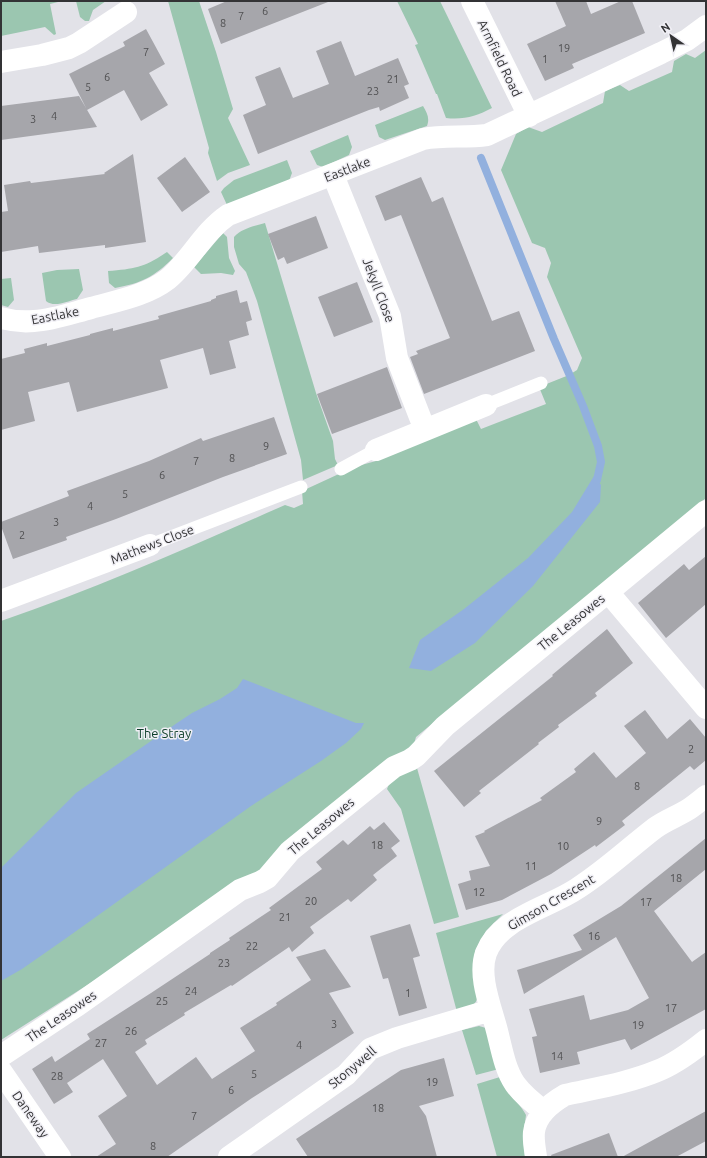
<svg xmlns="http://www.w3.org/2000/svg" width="707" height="1158" viewBox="0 0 707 1158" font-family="Ubuntu,sans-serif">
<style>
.green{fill:#9bc6b0}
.water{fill:#92b0de}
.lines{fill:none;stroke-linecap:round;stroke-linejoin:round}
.stream{stroke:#92b0de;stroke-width:8}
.building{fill:#a6a6ab}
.service{stroke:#fff;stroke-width:13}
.minor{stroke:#fff;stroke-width:22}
.labels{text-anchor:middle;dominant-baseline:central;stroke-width:3;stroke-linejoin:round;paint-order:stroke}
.number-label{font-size:11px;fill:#505052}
.street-label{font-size:13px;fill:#333335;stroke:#f0eff5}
.park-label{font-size:13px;fill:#0d3e2a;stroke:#f0eff5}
</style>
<rect width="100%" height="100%" fill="#e2e2e8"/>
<path class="green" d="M1 1H62L50 4 56 34 54 35 45 27 1 36Z
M76 1H106L93 10 89 21H85L80 17Z
M168 1H199L216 52 233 109 228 118 250 165 228 173 217 181 208 153 209 148Z
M397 1H440L492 108C477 116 464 120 446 118L437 94H436L415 45 418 44Z
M706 50V498L416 737 414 744 272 862 103 975 1 1040V621C98 588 192 546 285 505L294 508 303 504 302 491 354 467 376 461 476 419 481 429 546 404 539 387 569 375 577 370 582 358 547 277 551 263 545 248 532 243 501 170 516 134 528 127 542 132 603 103 605 91 620 85 629 91 672 72 674 61 686 54 695 58Z
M423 106C427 113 430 118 427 126L385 140 379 137 375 125Z
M348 135 352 147 349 155 323 167 317 165 310 151Z
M287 160 292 173 289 181 227 205 221 192 224 188 234 180Z
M265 223 316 393 333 441 335 459 338 465 303 480 301 460 257 301 246 272 239 264 234 247V237C242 228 255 226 265 223Z
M223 233 227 237 229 258 235 271 233 275 221 273 201 274 194 267Z
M167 252 173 258C154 277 142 283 115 288L109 283 108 271C135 269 145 267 167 252Z
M79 269 83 290 77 299C68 301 54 308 46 301L42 273 57 270Z
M11 278 14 300 8 307 1 305V279Z
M417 768 459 917 434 924 401 809 387 789 391 779Z
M503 914 486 931 475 951 477 999C475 1007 464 1009 457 1012L436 933Z
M479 1026 486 1028 499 1069 476 1075 462 1030Z
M500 1077C505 1093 519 1101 526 1115L523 1138 525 1157H497L477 1084Z"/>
<path class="water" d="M594 476 601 485 600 502 533 586 475 643 431 671 409 668 420 640 464 609 528 558 572 512Z
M243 679 356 723H364L361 729 346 743 321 761 251 806 65 939 22 969 1 981V868L76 793 177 723 192 713 220 699 237 688Z"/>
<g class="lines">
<path class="stream" d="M481 158 554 339 583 406 598 446 601 462 597 480"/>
</g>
<path class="building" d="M227 1H328V2L221 44 208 9Z
M555 1H586L591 14 621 1H632L645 33 572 64 574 68 545 81 527 44 566 26Z
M146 29 165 64 149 73 168 105 141 121 124 90 87 110 69 74 125 46 123 42Z
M341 41 355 76 398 58 409 84 404 86 409 98 380 111 379 107 369 110 258 154 243 115 266 105 255 77 280 67 293 98 329 84 316 51Z
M79 96 97 127 1 140V106Z
M133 154 146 242 105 248V245L39 253 38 246 1 252V212L8 211 4 185 30 181 31 183 105 174 104 173Z
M185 157 210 192 182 212 157 178Z
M421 177 432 202 443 197 492 321 519 311 535 351 424 394 410 357 418 354 416 351 450 338 401 215 385 221 375 196Z
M316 216 328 248 287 264 284 257 278 260 268 234Z
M357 282 373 322 334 337 318 297Z
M237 290 240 303 247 301 252 320 246 322 249 335 229 341 236 368 210 375 203 348 160 360 168 388 77 412 69 382 28 392 35 421 1 430V359L25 353 24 349 47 343V346L90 335V334L113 328V331L159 319 158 316 211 301V300L216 298V296Z
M387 367 402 408 332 434 317 394Z
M274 417 287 454 223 477 116 519 66 537 67 540 13 559 1 526V522L69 496 67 491 149 461 201 438 203 441Z
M706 556V604L666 638 638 603 684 564 689 570Z
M607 629 633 663 595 693 597 696 558 725 559 727 538 743 539 744 479 791 481 793 464 807 434 771 553 676 552 675Z
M645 710 667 739 690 719 706 738V760L694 770 690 766 622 821 625 825 596 847 595 845 551 874 502 900 466 910 458 884 471 880 469 871 490 866 475 836 485 832 484 831 542 800 540 798 576 772 574 769 594 752 616 778 646 753 624 726Z
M384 822 400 841 391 848 397 856 373 875 377 880 351 902 348 899 310 927 314 933 292 952 289 947 232 986 231 985 184 1013 185 1015 145 1040 147 1044 135 1052 157 1085 196 1057 212 1079 255 1051 240 1028 277 1005 276 1003 311 980 296 957 325 949 351 987 329 993 354 1033 252 1098 167 1157H96L116 1144 98 1116 127 1096 103 1059 67 1083 73 1092 54 1104 32 1069 52 1056 55 1062 90 1039 87 1034 151 993 210 954V953L230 940 229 938 271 910 269 908 322 869 316 862 343 840 348 845 370 826 374 830Z
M706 838V869L654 911 692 962 706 952V1009L631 1050 625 1039 577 1052 580 1064 540 1073 532 1037 537 1036 529 1009 584 995 590 1020 628 1010 649 998 616 937 524 994 517 970 582 950 573 935 621 906Z
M410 924 420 956 413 958 427 1008 399 1016 388 978 383 979 370 936Z
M444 1058 454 1096 419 1106 426 1116 437 1157H308L296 1139 401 1070Z
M706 1111V1141L676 1157H622Z
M609 1133 618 1157H552L551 1155Z"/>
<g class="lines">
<path class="service" d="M486 405 541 383
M341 469 376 450
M150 545 301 487"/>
<path class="minor" d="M472 1 529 116
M1 62 42 55 69 48 79 43 126 12
M333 175 390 316 397 358 425 430 486 405
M1 318C12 321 23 322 34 321 53 320 72 313 91 308 116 301 146 296 168 279 190 261 203 232 228 215L423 139C444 135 466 138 487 135L661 53 687 40 706 26
M376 450 425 430
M706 511 608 592 706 708
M1 601 150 545
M1 1056 78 1005 240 890 260 882 267 878 290 851 394 767 410 760 416 756 445 726 608 592
M1 1071 60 1157
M544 1111C533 1103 523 1095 515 1084 504 1068 501 1045 496 1027 490 1005 478 975 486 953 500 917 549 908 578 888 606 870 629 848 655 828 666 820 678 816 689 809 695 805 701 800 706 796
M229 1157 346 1075 370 1049 397 1038 491 1010
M536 1157C535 1149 533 1140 534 1132 536 1115 551 1103 565 1095 596 1088 628 1083 657 1071 675 1064 691 1052 706 1040"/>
</g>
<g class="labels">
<g class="number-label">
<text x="265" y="11">6</text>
<text x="241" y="16">7</text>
<text x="223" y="23">8</text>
<text x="564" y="48">19</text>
<text x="146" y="52">7</text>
<text x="545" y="59">1</text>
<text x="107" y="77">6</text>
<text x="393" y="79">21</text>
<text x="88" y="87">5</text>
<text x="373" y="91">23</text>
<text x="54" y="116">4</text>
<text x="33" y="119">3</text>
<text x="266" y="446">9</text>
<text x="232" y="458">8</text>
<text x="196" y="461">7</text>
<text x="162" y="475">6</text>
<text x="125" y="494">5</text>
<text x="90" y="506">4</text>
<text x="56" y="522">3</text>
<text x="22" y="535">2</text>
<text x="691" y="749">2</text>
<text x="637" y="786">8</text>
<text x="599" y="821">9</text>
<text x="377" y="845">18</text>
<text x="563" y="846">10</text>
<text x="531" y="866">11</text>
<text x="676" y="878">18</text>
<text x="479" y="892">12</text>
<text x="311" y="901">20</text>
<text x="646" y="902">17</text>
<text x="285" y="917">21</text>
<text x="594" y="936">16</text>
<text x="252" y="946">22</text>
<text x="224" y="963">23</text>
<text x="191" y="991">24</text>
<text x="408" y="993">1</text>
<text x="162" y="1001">25</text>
<text x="671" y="1008">17</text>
<text x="334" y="1024">3</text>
<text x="638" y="1025">19</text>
<text x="131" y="1031">26</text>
<text x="101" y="1043">27</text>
<text x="299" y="1045">4</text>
<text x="557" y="1056">14</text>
<text x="254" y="1074">5</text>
<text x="57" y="1076">28</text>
<text x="432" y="1082">19</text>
<text x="231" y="1090">6</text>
<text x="378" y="1108">18</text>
<text x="194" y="1116">7</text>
<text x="153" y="1146">8</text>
</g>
<g class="street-label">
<text transform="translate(500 58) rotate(64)">Armfield Road</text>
<text transform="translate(347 169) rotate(-21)">Eastlake</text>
<text transform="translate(379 290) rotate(69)">Jekyll Close</text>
<text transform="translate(55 315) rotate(-11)">Eastlake</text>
<text transform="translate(152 544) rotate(-21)">Mathews Close</text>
<text transform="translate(571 622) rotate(-39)">The Leasowes</text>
<text transform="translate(321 826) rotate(-40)">The Leasowes</text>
<text transform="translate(551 902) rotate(-30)">Gimson Crescent</text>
<text transform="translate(61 1016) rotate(-34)">The Leasowes</text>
<text transform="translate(352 1067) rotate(-40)">Stonywell</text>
<text transform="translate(31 1114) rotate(55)">Daneway</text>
</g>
<g class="park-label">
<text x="164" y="733">The Stray</text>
</g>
</g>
<rect width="707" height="1158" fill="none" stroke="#333335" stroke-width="4"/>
<g transform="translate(671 36) rotate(326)" stroke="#f0eff5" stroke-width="3" paint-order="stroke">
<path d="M0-3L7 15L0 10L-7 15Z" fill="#333335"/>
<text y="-6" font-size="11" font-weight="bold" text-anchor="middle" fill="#333335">N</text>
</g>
</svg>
